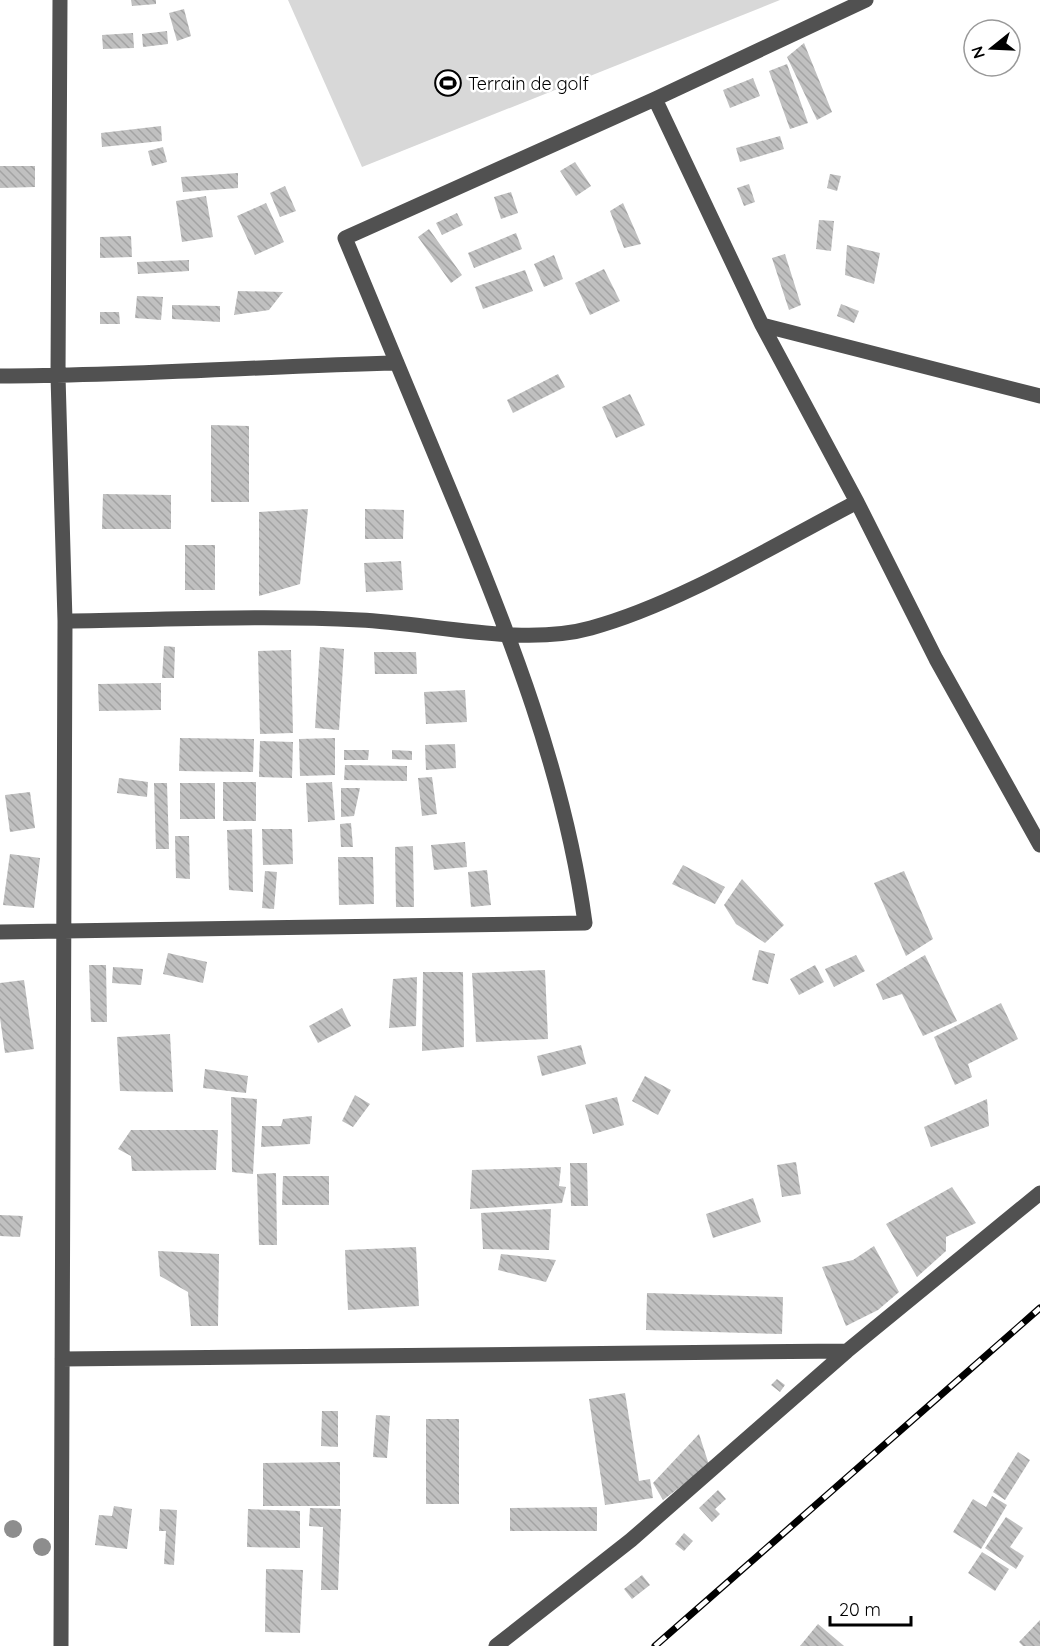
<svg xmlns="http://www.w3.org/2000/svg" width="1040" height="1646" viewBox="0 0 1040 1646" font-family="Quicksand,sans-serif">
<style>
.pitch{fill:#d8d8d8}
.building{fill:url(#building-back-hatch)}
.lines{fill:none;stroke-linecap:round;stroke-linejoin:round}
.minor{stroke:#515151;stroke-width:15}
.rail-casing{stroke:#000;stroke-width:7}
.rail{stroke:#fff;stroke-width:4.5;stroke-dasharray:14;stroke-linecap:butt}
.tree{fill:#8d8d8d}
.labels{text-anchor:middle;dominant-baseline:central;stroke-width:5;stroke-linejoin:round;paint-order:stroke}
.poi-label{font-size:18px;fill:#000;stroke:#fff;text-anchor:start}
</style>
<defs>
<pattern id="building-back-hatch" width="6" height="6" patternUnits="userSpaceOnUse" patternTransform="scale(1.5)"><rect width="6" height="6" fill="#c0c0c0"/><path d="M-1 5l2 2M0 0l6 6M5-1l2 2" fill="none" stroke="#a3a3a3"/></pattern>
</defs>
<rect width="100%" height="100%" fill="#fff"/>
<path class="pitch" d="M288 0H780L362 167Z"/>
<path class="building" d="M131 0H156V4L132 6Z
M184 9 191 36 177 41 169 13Z
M167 31 168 44 143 47 142 34Z
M133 33 134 48 103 49 102 35Z
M804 43 832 112 817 120 787 57Z
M787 64 808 123 790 129 769 71Z
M753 78 760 96 730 108 723 90Z
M161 126 162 141 102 147 101 133Z
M780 136 784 149 740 162 736 148Z
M163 147 167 162 152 166 148 151Z
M575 162 591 186 576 196 560 171Z
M0 166H35V187L0 188Z
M238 173V188L183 192 181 177Z
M830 174 841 176 837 191 827 188Z
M749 184 755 202 744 206 737 188Z
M285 186 296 211 280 217 270 193Z
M511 192 518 213 501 219 494 197Z
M206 196 213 237 182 242 176 201Z
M266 203 284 242 255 255 237 216Z
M623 203 641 244 624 248 610 211Z
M457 213 463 225 442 235 436 223Z
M819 220 834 221 831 251 816 249Z
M429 229 462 275 451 283 418 237Z
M516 233 522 249 474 268 468 253Z
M131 236 132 257 100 258V237Z
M847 245 880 253 874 284 845 275Z
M785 254 801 305 789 310 772 258Z
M554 255 563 279 544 287 534 264Z
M189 260V271L138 274 137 262Z
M604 269 620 301 590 315 575 283Z
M525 270 533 291 483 309 475 287Z
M238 291 283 292 269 310 234 315Z
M137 296 163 297 161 320 135 318Z
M841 304 859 311 854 323 837 316Z
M172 305 220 306V322L172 319Z
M100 312H119L120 324H100Z
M558 374 565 387 513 413 507 400Z
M630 394 645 425 616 438 602 407Z
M211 425 249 426V502H211Z
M103 494 171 495V529H102Z
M308 509 300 584 259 596V512Z
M365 509 404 510 403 539H365Z
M185 545H215V590H185Z
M401 561 403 590 366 592 364 563Z
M164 646 175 647 174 678H162Z
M320 647 344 649 339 730 315 728Z
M291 650 293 733 260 734 258 651Z
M374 652H416L417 674H375Z
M161 683V710L99 711 98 684Z
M465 690 467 722 426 724 424 692Z
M180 738 254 739 253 772 179 771Z
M335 738V775L300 776 299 739Z
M260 741 293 742 292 778 259 777Z
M455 744 456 768 426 770 425 745Z
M344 750H369L368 760H344Z
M392 750 412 751V760L392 759Z
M345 765 407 766V781L344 780Z
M432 777 437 814 422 816 418 778Z
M119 778 148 782 147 797 117 793Z
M223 782H256V821H223Z
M332 782 335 820 308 822 306 783Z
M154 783H167L169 849H156Z
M180 783H215V819H180Z
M341 788H360L354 816 341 817Z
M30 792 35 828 10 832 5 795Z
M351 823 353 847H341L340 824Z
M252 829 253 892 229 890 227 830Z
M262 829H292L293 864 263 865Z
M175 836H189L190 879 176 878Z
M465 842 467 867 434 870 431 845Z
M413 846 414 907H396L395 847Z
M10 854 40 858 34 908 3 905Z
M338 857H373L374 904 339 905Z
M683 865 725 887 715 904 672 884Z
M487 870 491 905 471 907 468 872Z
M265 871 277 872 274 909 262 908Z
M904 871 933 939 906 956 874 883Z
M742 879 784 925 765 943 736 924 724 905Z
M759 950 775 954 768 984 752 980Z
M168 953 207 962 203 983 163 974Z
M856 955 865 971 834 987 825 969Z
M925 955 957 1021 923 1036 902 994 883 1000 876 984Z
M89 965H106L107 1022H91Z
M815 965 824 982 799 995 790 979Z
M113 967 143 969 141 985 112 983Z
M545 970 548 1039 476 1042 472 973Z
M423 972H463L464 1047 422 1051Z
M417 977 416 1026 389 1028 393 979Z
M24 980 34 1049 5 1053 0 1018V983Z
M1001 1003 1018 1039 968 1064 972 1077 955 1085 934 1037Z
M342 1008 351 1026 318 1043 309 1026Z
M170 1034 173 1092 120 1091 117 1037Z
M581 1045 586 1064 542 1076 537 1056Z
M205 1069 248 1076 246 1093 203 1088Z
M645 1076 671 1090 658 1115 632 1101Z
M355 1095 370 1104 353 1127 342 1121Z
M231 1097 257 1099 253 1174 232 1172Z
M617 1097 624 1125 593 1134 585 1105Z
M987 1099 989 1126 931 1147 924 1127Z
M312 1116 310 1144 261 1147 262 1126H281L283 1119Z
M131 1130H218L216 1170 132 1171 131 1156 118 1149Z
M796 1162 801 1194 782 1197 777 1165Z
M570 1163H587L588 1206H571Z
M561 1167 559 1186 566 1187 562 1203 470 1209 472 1170Z
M276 1173 277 1245H259L257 1174Z
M283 1176H329V1205H282Z
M952 1187 976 1223 946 1237V1251L917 1277 886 1224Z
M753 1198 761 1222 713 1238 706 1214Z
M551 1209 549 1250 483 1249 481 1213Z
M0 1215 23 1216 20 1237 0 1236Z
M874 1246 899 1292 878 1310 846 1326 822 1267 853 1260Z
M416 1247 419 1306 348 1310 345 1250Z
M158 1251 219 1254 218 1326H191L188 1292 160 1276Z
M501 1254 556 1260 546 1282 498 1270Z
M647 1293 783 1297 782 1334 646 1330Z
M777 1379 785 1385 780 1392 771 1385Z
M625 1393 639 1481 650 1479 653 1498 605 1505 589 1399Z
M322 1411H338V1447L321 1446Z
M376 1415 390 1416 387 1458 373 1457Z
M426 1419H459V1504H426Z
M699 1434 709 1465 663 1500 653 1483Z
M1018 1452 1030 1460 1005 1500 993 1492Z
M340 1462V1506H263V1463Z
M718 1490 726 1499 715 1509 720 1514 712 1522 699 1508Z
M992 1496 1007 1505 981 1549 953 1532 973 1499 986 1507Z
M114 1506 132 1509 127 1549 95 1545 99 1515 112 1516Z
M597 1507V1531H510V1508Z
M310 1508 341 1509 338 1590H321L323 1527 309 1526Z
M160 1509 177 1510 174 1565 164 1564 166 1531H159Z
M248 1509 300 1511V1548L247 1547Z
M1006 1517 1023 1528 1010 1547 1024 1556 1016 1569 985 1548Z
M684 1533 693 1541 684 1551 675 1544Z
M982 1552 1009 1569 995 1591 968 1573Z
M266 1569 303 1570 300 1633 265 1632Z
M642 1575 650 1585 632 1599 624 1589Z
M1040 1620V1646H1023L1019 1642Z
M818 1624 844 1646H800Z"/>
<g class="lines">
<path class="minor" d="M60 0 58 376 65 621 61 1646
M655 99 762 325 857 502 936 659 1040 845
M762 325 1040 396
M0 376C132 376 265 366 397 363
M65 621C163 620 262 615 360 620 430 623 523 647 591 628 679 604 776 544 857 502
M0 932 585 923C565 775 510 635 453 498 417 411 381 324 345 238L655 99 866 0
M62 1359 847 1351
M496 1646 631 1540 847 1351 1040 1193"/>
<g class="rail-casing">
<path id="rail" d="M655 1646 1040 1308"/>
</g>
<use href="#rail" class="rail"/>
</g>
<g class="tree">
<circle cx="13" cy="1529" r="9"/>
<circle cx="42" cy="1547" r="9"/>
</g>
<defs>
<g id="stadium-ring" transform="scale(1.35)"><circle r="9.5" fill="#fff" stroke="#000" stroke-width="1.5"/><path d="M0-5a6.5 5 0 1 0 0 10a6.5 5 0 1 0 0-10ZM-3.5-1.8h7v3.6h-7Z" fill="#000"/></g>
</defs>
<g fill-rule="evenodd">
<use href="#stadium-ring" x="448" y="83"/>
</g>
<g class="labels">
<g class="poi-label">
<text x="468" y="83">Terrain de golf</text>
</g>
</g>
<g transform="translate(992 48) rotate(252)"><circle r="28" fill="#ffffff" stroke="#999999" stroke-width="1.5"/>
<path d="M0-4.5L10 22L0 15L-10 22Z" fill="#000000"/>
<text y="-9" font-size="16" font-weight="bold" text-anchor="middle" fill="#000000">N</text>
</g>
<path d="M830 1616v9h81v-9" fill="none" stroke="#000000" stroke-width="3"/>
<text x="839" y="1616" font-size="18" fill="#000000" stroke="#ffffff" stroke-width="4.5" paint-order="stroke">20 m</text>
</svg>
